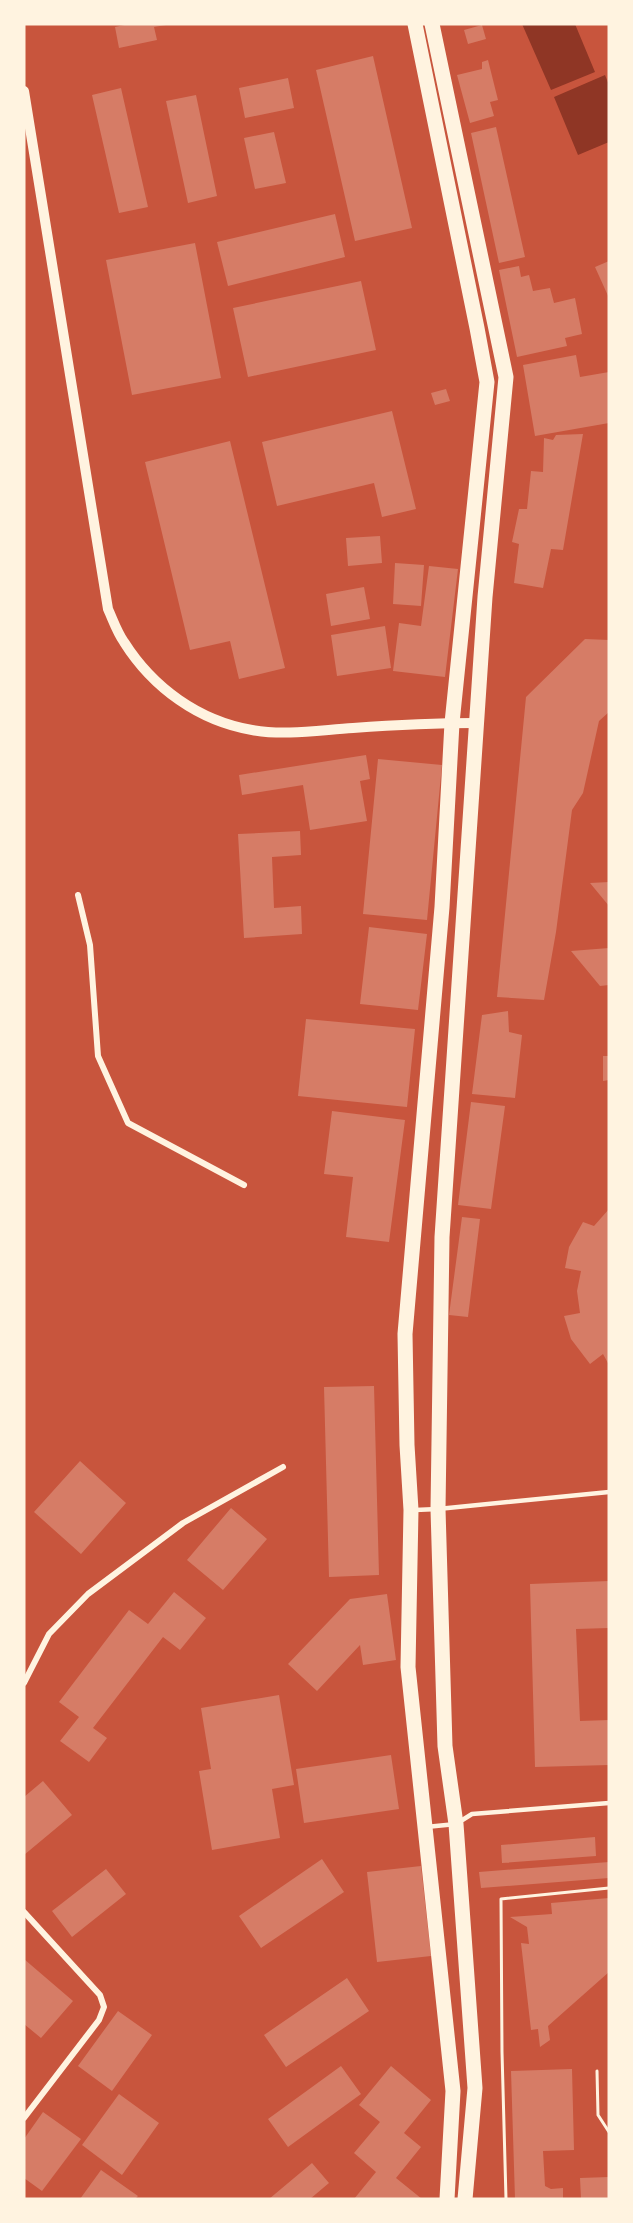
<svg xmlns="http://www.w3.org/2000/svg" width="633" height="2223" viewBox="0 0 633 2223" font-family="'PT Sans',sans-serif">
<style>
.water{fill:#8f3625}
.building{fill:#d67c66}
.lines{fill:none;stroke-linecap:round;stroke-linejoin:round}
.path{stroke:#fff3e0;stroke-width:3}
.service{stroke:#fff3e0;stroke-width:4.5}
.minor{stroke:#fff3e0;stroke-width:6}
.tertiary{stroke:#fff3e0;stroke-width:10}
.trunk{stroke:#fff3e0;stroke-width:15}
</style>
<rect width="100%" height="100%" fill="#c8553d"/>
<path class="water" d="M522 24H575L595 72 551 90Z
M605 75 609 85V142L578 155 554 97Z"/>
<path class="building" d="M129 24H165L166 25 154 27 157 40 119 48 115 27Z
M482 25 486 39 468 44 464 30Z
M373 56 412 228 355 241 316 70Z
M488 60 498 100 490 102 494 116 470 123 457 75 482 69V62Z
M288 78 294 108 245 118 239 88Z
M121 88 148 207 119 213 92 95Z
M196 95 217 196 188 203 166 101Z
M496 127 525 257 499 263 471 133Z
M274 132 286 183 255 189 244 138Z
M335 214 345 257 228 286 217 242Z
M195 243 221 378 132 395 106 260Z
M609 261V298L595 267Z
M519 266 521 277 529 275 533 291 550 288 554 303 575 298 582 334 565 338 567 346 517 357 499 270Z
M361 281 376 350 248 377 233 308Z
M576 355 580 377 609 372V423L535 436 523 365Z
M446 389 450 401 435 405 431 393Z
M392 411 416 509 382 517 374 483 277 506 262 442Z
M583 434 563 550 551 549 543 588 514 583 519 544 512 542 519 509H527L531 471 543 472 544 438 553 440 556 435Z
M230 441 285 668 239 679 230 641 190 650 145 462Z
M380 536 382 563 348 566 346 538Z
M395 563 424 565 421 606 393 604Z
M429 566 458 569 445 677 393 671 399 623 421 626Z
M364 587 370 619 331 626 326 594Z
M385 626 391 668 337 676 331 635Z
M585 639 609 640V712L599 721 583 793 572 810 556 932 544 1000 497 997 526 697Z
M366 755 370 779 360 781 367 821 310 830 303 785 242 795 239 775Z
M378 759 442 765 427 920 363 914Z
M300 831 301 855 272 857 274 908 301 906 302 934 244 938 238 834Z
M609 882V906L590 883Z
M369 927 427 934 418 1010 360 1004Z
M609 948V985L600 986 571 951Z
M508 1011 509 1032 522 1035 515 1098 472 1094 482 1015Z
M306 1019 415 1029 407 1107 298 1096Z
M603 1056H609V1080L603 1081Z
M471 1102 505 1106 491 1209 458 1205Z
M332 1111 405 1120 389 1242 346 1237 353 1177 324 1174Z
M609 1209V1365L603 1354 590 1364 571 1339 564 1316 580 1313 577 1291 581 1271 565 1268 569 1247 583 1222 594 1226Z
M462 1217 480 1219 468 1317 449 1315Z
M374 1386 379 1575 329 1577 324 1387Z
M80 1461 126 1503 81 1554 34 1512Z
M231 1508 267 1539 223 1590 187 1560Z
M609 1581V1628L576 1629 580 1721 609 1720V1765L535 1767 530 1584Z
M174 1592 206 1618 180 1650 163 1637 93 1728 107 1738 89 1762 60 1741 79 1717 59 1702 129 1610 148 1624Z
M387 1594 396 1660 363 1665 360 1645 317 1691 288 1664 350 1599Z
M279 1695 294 1785 272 1789 280 1838 212 1850 199 1771 211 1769 201 1708Z
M391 1755 399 1809 304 1823 296 1769Z
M43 1781 72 1815 24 1855V1797Z
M595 1837 596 1856 502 1863 501 1845Z
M322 1859 344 1892 261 1948 239 1916Z
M609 1862V1878L481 1888 479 1872Z
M421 1866 431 1956 377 1962 367 1872Z
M106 1869 126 1894 72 1937 52 1911Z
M609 1898V1972L548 2026 550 2040 540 2047 538 2029 531 2030 521 1943 529 1944 527 1927 510 1917 552 1914 551 1903Z
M24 1959 73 2001 41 2038 24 2024Z
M347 1978 369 2011 286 2067 264 2035Z
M118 2011 152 2035 112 2091 78 2066Z
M341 2066 361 2094 288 2147 268 2119Z
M391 2066 431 2100 404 2133 421 2147 396 2178 422 2199H354L376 2172 354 2153 380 2122 359 2105Z
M572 2069 574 2150 543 2151 545 2186 551 2189 563 2188V2199H515L511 2071Z
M119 2094 159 2123 122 2175 82 2145Z
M43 2112 81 2139 42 2191 24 2178V2139Z
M312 2163 329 2183 310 2199H269Z
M101 2170 138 2196 135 2199H80Z
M609 2177V2199H581L580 2178Z"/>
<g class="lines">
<path class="path" d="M597 2071 598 2115 609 2132
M506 2199 502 2052 501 1899 609 1888"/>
<path class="service" d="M415 1510 438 1509 609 1492
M426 1827 456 1824 472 1814 609 1803"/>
<path class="minor" d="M78 895 90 945 98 1056 128 1123 244 1185
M24 1683 49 1634 88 1594 183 1523 283 1467
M24 1912 100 1995 104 2007 99 2020 24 2118"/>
<path class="tertiary" d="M24 91 108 609C113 620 117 632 124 642 153 688 199 721 252 730 285 736 320 730 353 728 394 725 435 723 476 723"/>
<path class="trunk" d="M415 24 477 328 487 382 452 723 442 907 405 1334 407 1445 411 1510 408 1667 453 2091 447 2199
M432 24 506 377 485 597 442 1237 438 1509 445 1746 456 1824 475 2088 465 2199"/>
</g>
<rect width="633" height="2223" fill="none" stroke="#fff3e0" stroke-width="51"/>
</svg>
